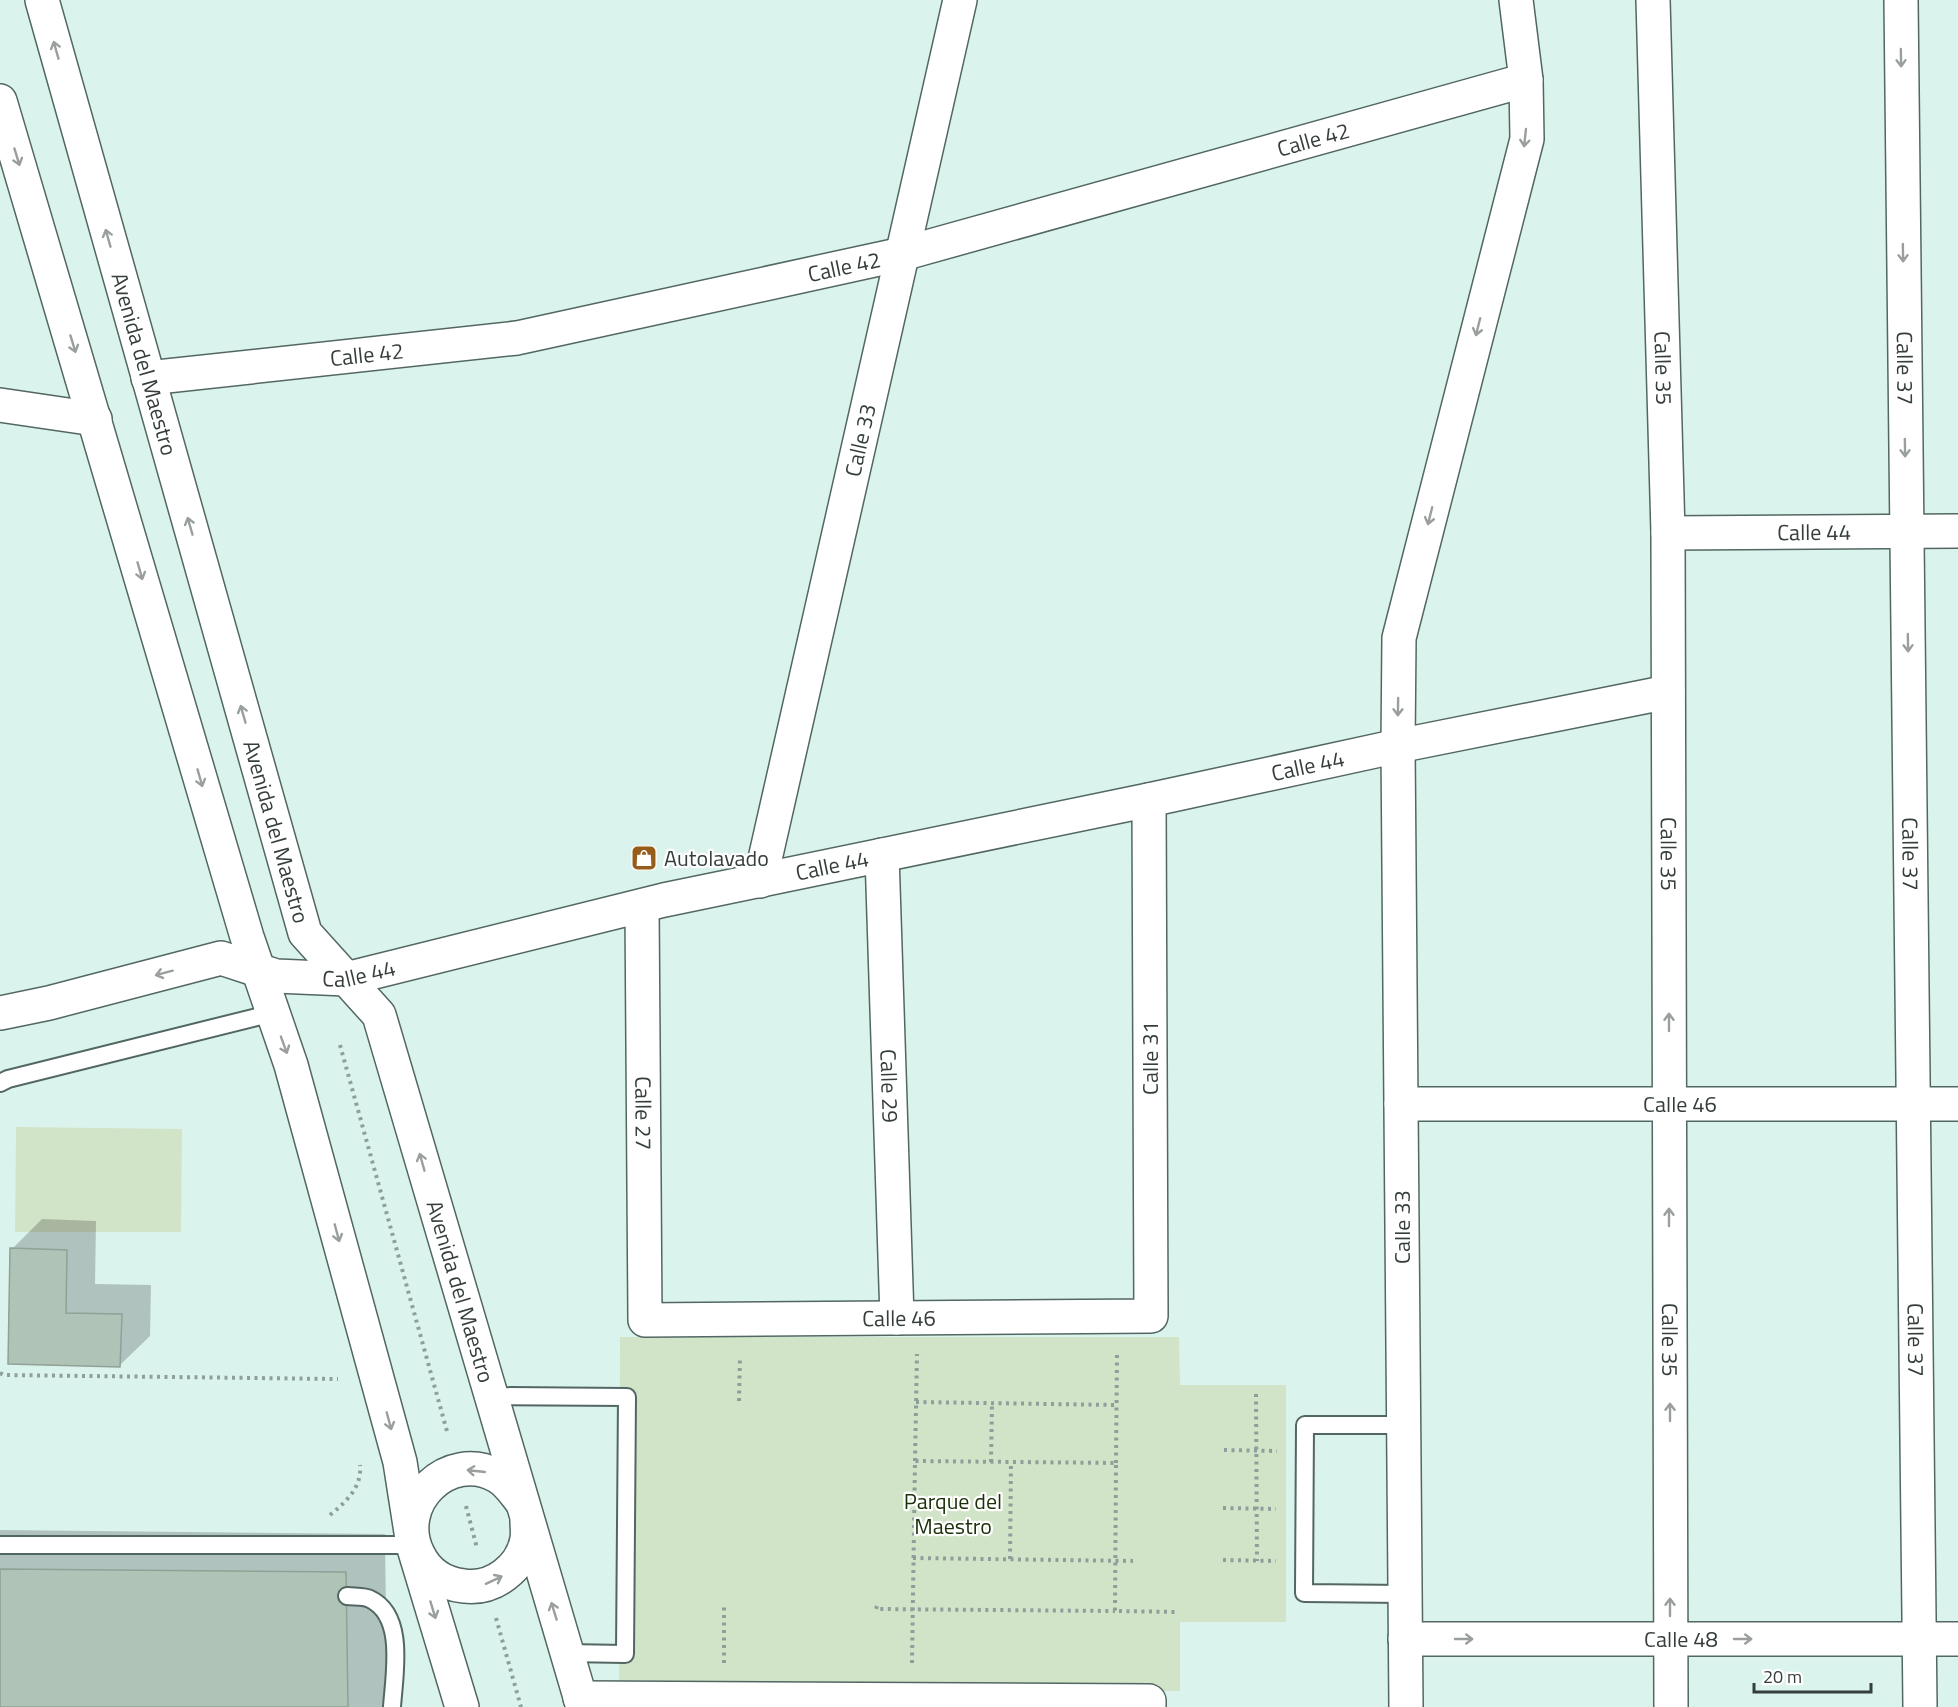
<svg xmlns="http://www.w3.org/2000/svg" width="1958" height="1707" viewBox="0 0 1958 1707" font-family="'Titillium Web',sans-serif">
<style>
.green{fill:#d2e4c7}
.shadow{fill:#0003}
.building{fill:#b0c3b7;stroke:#90a196;stroke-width:1.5}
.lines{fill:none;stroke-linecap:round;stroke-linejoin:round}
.service-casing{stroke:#526763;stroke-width:20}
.minor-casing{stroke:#526763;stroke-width:36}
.tertiary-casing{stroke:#526763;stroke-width:36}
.path{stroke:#8e9f9b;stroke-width:4;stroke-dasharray:3 4.5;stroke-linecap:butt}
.service{stroke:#fff;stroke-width:16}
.minor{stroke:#fff;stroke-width:33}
.tertiary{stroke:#fff;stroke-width:33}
.oneway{stroke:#9a9e9e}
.labels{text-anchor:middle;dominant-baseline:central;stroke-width:4.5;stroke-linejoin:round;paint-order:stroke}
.street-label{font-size:22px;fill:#353e3c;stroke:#fff}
.poi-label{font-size:22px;fill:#353e3c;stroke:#fff;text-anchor:start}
.park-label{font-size:22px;fill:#1a3008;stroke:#fff}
</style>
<rect width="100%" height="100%" fill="#dbf3ed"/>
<path class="green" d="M16 1127 182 1129 181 1232H15Z
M620 1337H1179L1180 1385H1286V1622H1180V1691L619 1688Z"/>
<path class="shadow" d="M42 1219 96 1221 95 1284 151 1285 150 1336 120 1365 9 1362 12 1249Z
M0 1530 385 1534 387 1707H0Z"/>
<path class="building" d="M10 1248 67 1250 66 1313 122 1314 120 1367 8 1364Z
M0 1569 346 1572 348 1707H0Z"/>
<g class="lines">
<g class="service-casing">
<path id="service" d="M0 1083 8 1079 273 1013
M491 1396 627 1397 625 1654 567 1653
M1403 1425H1305L1304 1593 1405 1594
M0 1545H413
M347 1596C354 1597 364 1596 370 1599 406 1616 394 1675 392 1707"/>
</g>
<g class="minor-casing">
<g id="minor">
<path id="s1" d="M1653 0 1668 533 1671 1707"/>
<path id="s2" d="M1901 0 1920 1707"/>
<path d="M0 405 95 419"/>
<path id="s3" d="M1668 533 1958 531"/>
<path id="s4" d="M882 855 897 1318"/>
<path id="s5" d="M760 881 960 0"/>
<path id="s6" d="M642 906 645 1320 1151 1316 1149 800"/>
<path id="s7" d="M0 1013 49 1003 221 958 276 976 346 979 664 900 1149 800 1398 746 1668 692"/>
<path id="s8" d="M1401 1104H1958"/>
<path id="s9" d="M1405 1639H1958"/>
<path d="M580 1698 1149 1701V1707"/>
<path d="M1406 1707 1398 746 1399 638 1527 139 1526 80"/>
</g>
</g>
<g class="tertiary-casing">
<g id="tertiary">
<path id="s10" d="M42 0 305 933 379 1015 583 1707"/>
<path d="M0 101 247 937 291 1065 400 1462 413 1545 462 1707"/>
<path id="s11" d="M148 378 517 338 902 254 1526 80 1516 0"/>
<path d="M522 1502C514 1492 508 1482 497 1476 449 1449 393 1503 418 1554 427 1573 443 1584 464 1586 493 1590 522 1568 527 1539 528 1533 527 1527 527 1521"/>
</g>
</g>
<path class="path" d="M340 1045 448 1435
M0 1373 4 1375 338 1379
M1256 1394 1257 1561
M739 1401 740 1356
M916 1402 1116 1405
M1224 1450 1277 1451
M915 1461 917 1354
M991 1462 992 1403
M1116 1463 1117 1353
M466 1506 477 1548
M1223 1508 1276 1509
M330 1515C347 1501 362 1487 360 1465
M913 1558 1133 1561
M1010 1559 1011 1462
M1223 1560 1276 1561
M877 1606 876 1609 1115 1611
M496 1618 521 1707
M724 1663V1605
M912 1663 915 1461 1116 1463 1115 1611 1176 1612"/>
<use href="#service" class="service"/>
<use href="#minor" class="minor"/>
<use href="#tertiary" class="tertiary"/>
</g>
<defs><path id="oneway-shaft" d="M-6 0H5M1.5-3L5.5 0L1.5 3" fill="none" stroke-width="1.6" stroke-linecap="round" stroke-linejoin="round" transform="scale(1.5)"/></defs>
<g class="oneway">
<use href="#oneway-shaft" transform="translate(56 50) rotate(-106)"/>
<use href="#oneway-shaft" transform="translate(1901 58) rotate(89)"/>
<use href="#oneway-shaft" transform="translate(1525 138) rotate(96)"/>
<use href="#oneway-shaft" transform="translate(17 157) rotate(73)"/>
<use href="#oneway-shaft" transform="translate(108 238) rotate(-106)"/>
<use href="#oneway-shaft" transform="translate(1903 253) rotate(89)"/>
<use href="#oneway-shaft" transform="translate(1478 327) rotate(104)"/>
<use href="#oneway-shaft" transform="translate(73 344) rotate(73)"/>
<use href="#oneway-shaft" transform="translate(1905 448) rotate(89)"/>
<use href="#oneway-shaft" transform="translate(1430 516) rotate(104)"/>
<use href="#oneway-shaft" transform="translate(190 526) rotate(-106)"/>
<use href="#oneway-shaft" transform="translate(140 571) rotate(74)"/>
<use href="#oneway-shaft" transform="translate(1908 643) rotate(89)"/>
<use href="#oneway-shaft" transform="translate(1398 707) rotate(91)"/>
<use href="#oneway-shaft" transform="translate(243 714) rotate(-106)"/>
<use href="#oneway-shaft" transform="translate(200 778) rotate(74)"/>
<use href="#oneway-shaft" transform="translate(164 973) rotate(165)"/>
<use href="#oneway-shaft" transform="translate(1669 1022) rotate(-90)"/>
<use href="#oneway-shaft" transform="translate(284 1045) rotate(70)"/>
<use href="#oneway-shaft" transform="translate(422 1162) rotate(-106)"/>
<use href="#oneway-shaft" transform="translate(1669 1217) rotate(-90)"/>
<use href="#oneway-shaft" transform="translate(337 1233) rotate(75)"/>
<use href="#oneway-shaft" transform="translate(1670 1412) rotate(-90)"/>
<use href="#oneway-shaft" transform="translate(389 1421) rotate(75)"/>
<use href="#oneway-shaft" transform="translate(476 1471) rotate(-174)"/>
<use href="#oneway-shaft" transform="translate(494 1580) rotate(-25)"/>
<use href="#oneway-shaft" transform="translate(1670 1607) rotate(-90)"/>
<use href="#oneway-shaft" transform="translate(433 1610) rotate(73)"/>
<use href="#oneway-shaft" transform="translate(554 1611) rotate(-107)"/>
<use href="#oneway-shaft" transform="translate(1464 1639)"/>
<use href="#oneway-shaft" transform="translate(1743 1639)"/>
</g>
<defs>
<g id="shop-square" transform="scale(1.35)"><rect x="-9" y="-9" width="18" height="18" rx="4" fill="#965c1a" stroke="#fff"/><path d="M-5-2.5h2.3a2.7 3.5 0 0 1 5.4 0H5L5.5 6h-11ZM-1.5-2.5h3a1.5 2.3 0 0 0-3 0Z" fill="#fff"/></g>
</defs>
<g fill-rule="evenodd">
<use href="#shop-square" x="644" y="858"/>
</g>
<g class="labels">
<g class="street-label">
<text stroke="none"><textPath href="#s11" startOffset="1192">Calle 42</textPath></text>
<text stroke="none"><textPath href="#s11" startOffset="706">Calle 42</textPath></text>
<text stroke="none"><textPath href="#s11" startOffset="220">Calle 42</textPath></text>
<text stroke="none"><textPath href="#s10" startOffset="378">Avenida del Maestro</textPath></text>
<text stroke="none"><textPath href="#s1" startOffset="368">Calle 35</textPath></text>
<text stroke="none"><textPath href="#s2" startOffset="368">Calle 37</textPath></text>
<text stroke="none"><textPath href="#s5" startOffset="452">Calle 33</textPath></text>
<text stroke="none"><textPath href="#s3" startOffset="146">Calle 44</textPath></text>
<text stroke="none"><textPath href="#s7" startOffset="1341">Calle 44</textPath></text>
<text stroke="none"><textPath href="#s10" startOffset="864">Avenida del Maestro</textPath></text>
<text stroke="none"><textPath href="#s1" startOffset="854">Calle 35</textPath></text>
<text stroke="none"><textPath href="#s2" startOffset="854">Calle 37</textPath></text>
<text stroke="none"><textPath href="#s7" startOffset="855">Calle 44</textPath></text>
<text stroke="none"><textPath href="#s7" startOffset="369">Calle 44</textPath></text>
<text transform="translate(1150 1058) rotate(-90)">Calle 31</text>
<text stroke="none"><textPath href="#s4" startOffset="231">Calle 29</textPath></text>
<text stroke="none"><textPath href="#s8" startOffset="279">Calle 46</textPath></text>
<text stroke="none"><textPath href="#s6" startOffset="207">Calle 27</textPath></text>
<text transform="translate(1402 1227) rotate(-90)">Calle 33</text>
<text stroke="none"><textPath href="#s10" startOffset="1368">Avenida del Maestro</textPath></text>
<text stroke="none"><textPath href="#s6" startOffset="668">Calle 46</textPath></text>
<text stroke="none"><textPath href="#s1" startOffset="1340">Calle 35</textPath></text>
<text stroke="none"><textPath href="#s2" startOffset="1340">Calle 37</textPath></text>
<text stroke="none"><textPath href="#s9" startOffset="276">Calle 48</textPath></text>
</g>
<g class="poi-label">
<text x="664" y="858">Autolavado</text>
</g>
<g class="park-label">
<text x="953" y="1501">Parque del<tspan x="953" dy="25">Maestro</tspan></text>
</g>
</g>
<path d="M1754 1683v9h117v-9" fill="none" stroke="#353e3c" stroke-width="3"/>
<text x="1763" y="1683" font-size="18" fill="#353e3c" stroke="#ffffff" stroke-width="4.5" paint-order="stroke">20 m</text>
</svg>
